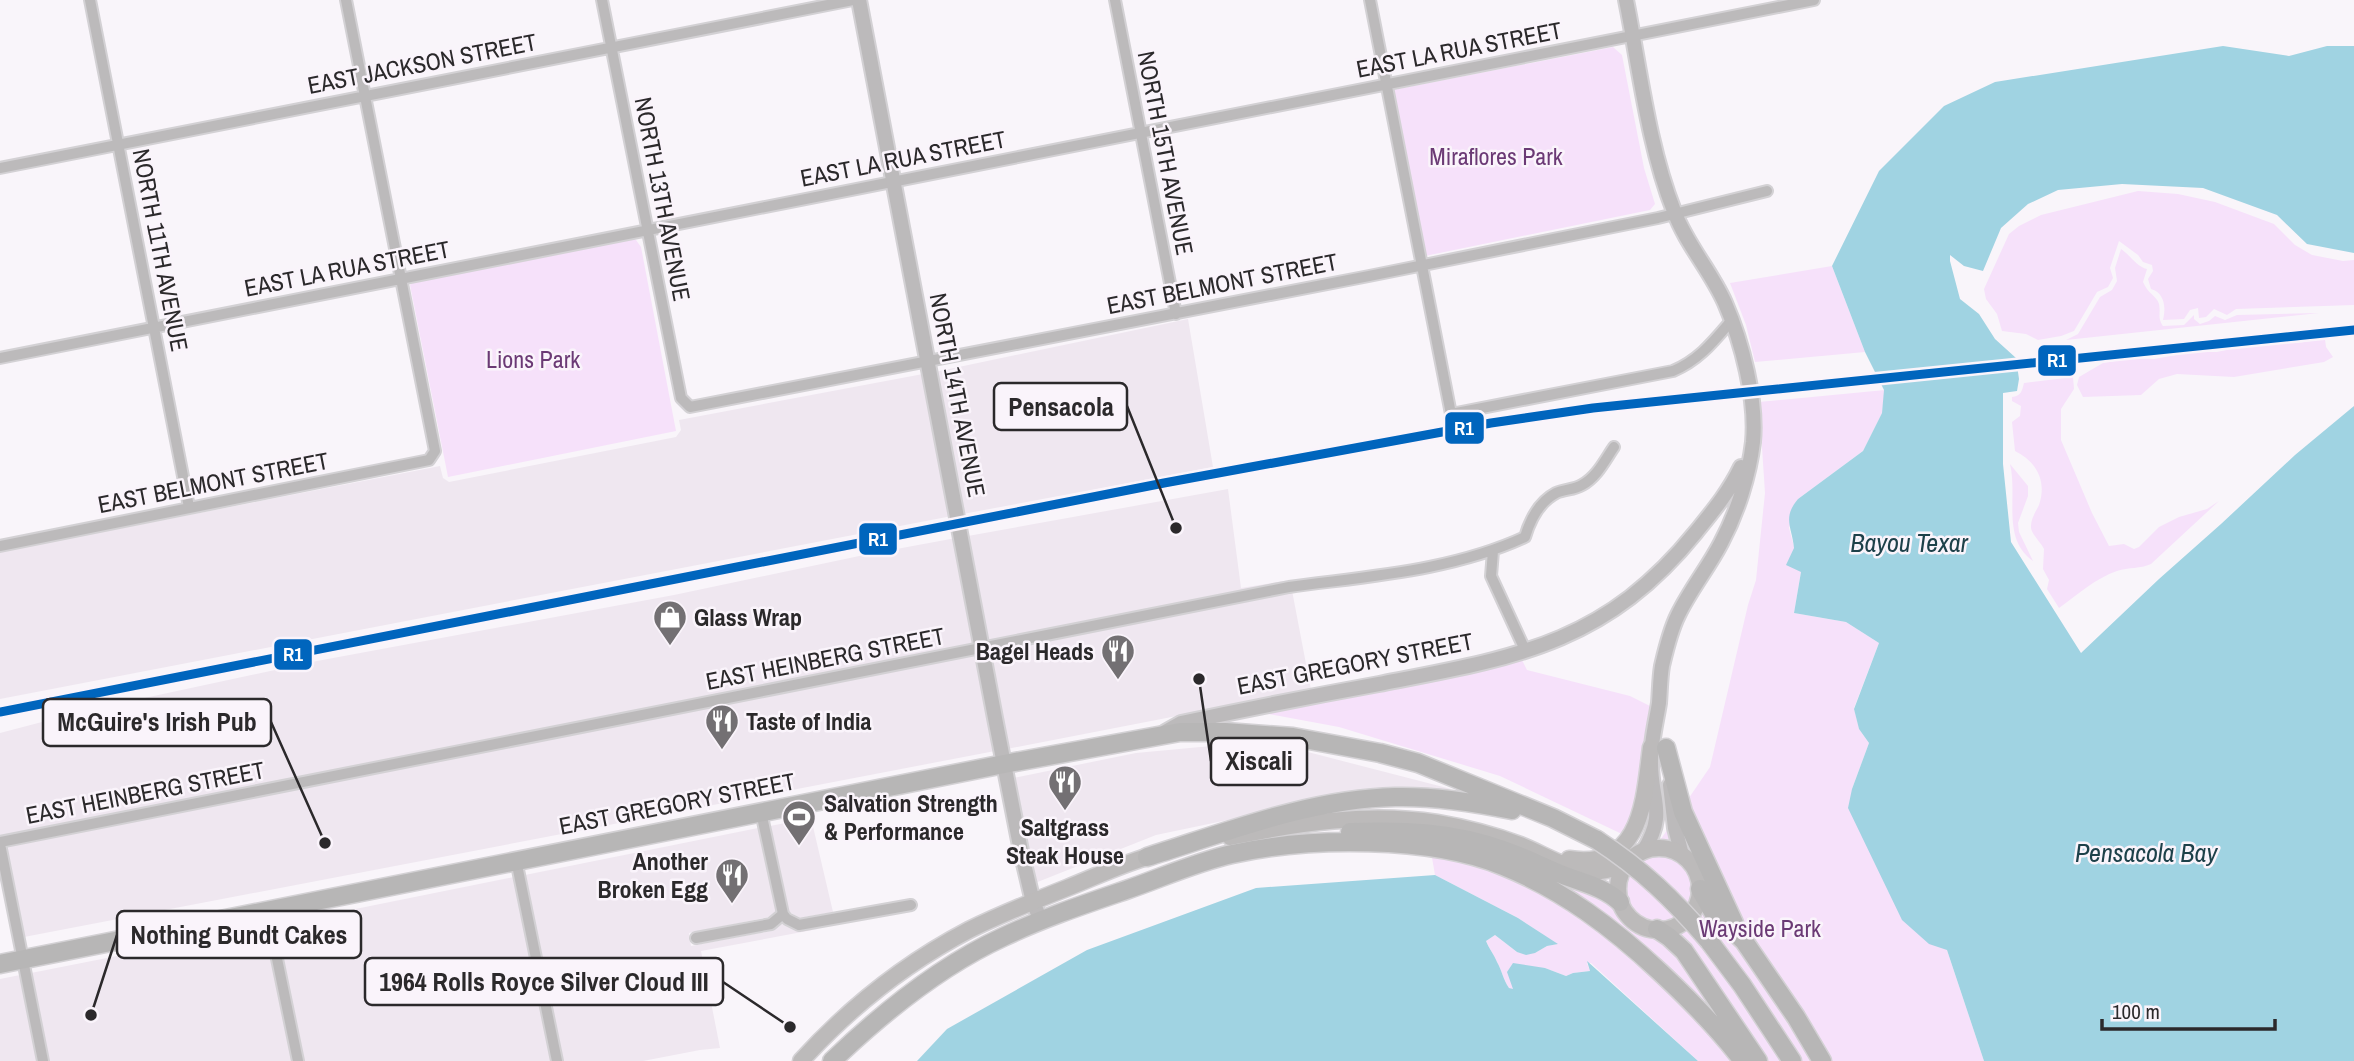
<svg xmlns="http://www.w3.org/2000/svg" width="2354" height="1061" viewBox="0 0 2354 1061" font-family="'Archivo Narrow',sans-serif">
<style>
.built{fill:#efe7f0}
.green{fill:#f6e1fa}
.water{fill:#a0d3e2}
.pier{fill:#f9f5fa}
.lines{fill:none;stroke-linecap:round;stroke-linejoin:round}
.minor-casing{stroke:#d3d1d4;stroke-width:14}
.tertiary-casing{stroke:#d3d1d4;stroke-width:18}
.secondary-casing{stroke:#d3d1d4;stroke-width:19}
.trunk-casing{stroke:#d3d1d4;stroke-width:21}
.minor{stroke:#bcbabb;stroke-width:10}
.tertiary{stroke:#bcbabb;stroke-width:14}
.secondary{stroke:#bcbaba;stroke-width:16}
.trunk{stroke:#b7b6b6;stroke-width:18}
.trunk-bridge-casing{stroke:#d3d1d4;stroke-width:21;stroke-linecap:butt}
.trunk-bridge{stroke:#b7b6b6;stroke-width:18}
.rail-1-casing{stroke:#faf4fb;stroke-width:14}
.rail-1{stroke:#0065bd;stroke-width:9}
.labels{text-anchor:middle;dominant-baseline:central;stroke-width:5;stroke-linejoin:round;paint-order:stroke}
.street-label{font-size:24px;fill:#2b292b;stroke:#faf4fb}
.park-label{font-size:24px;fill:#6b3a75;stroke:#faf4fb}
.poi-label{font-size:24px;font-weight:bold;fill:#2b292b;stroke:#faf4fb;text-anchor:start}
.water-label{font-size:26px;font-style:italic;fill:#1d414a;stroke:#faf4fb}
.leader{fill:none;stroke:#2b292b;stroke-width:2.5}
.callout-dot{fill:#2b292b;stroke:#faf4fb;stroke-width:2.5}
.callout{fill:#faf4fb;stroke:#2b292b;stroke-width:2.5}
.callout-label{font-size:26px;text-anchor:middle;font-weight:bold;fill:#2b292b}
.line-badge{stroke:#faf4fb;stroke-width:2.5}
.badge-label{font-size:19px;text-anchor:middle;font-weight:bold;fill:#fff}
</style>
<rect width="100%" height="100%" fill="#f9f5fa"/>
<path class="built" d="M1188 319 1213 467 963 514 935 372Z
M923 374 952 516 0 699V552L440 466 443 478 449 482 676 437 681 430 679 420Z
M1228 489 1241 588 1290 580 1311 690 1007 749 968 536Z
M956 538 995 751 24 937 4 835H0V733L84 711 317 661 674 595 864 555Z
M1265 741 1451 789 1276 810 1156 835 1035 883 1013 778 1136 753Z
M811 818 833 912 799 918 788 911 770 826Z
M758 828 776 911 769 917 689 933 691 946 771 931 782 924 797 931 818 929 701 951 720 1048 700 1050 643 1061H563L525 875Z
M514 877 551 1061H304L276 925Z
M264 927 292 1061H49L31 973Z
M20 975 37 1061H0V979Z"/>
<path class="green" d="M1613 47 1622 55 1644 168 1655 204 1650 210 1425 256 1393 90Z
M2138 191 2178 194 2215 202 2274 224 2295 245 2312 255 2343 261 2354 260V305L2236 309 2227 315 2214 309 2206 317 2199 318 2198 308 2190 310 2184 319 2163 320C2166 308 2165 293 2151 289L2148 279 2153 271 2152 265 2143 262 2138 255 2119 241 2110 268 2113 278 2108 287 2097 292 2074 331 2061 336 2038 340 2026 334 2002 331 1997 314 1986 299 1984 289 2009 234 2019 226 2041 215Z
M631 239 636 240 641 247 676 431 448 477 410 285 415 281Z
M2121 249C2130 255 2137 267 2147 269L2143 282C2148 294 2157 296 2159 304 2161 314 2157 317 2163 326L2184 325 2194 315V319L2200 324 2209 321 2215 316 2225 320 2237 315 2319 313 2066 340 2078 334 2100 297 2112 290 2117 281 2115 268Z
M1832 266 1865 352 1755 362 1746 325 1730 283Z
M2325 339 2326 347 2333 357 2324 362 2234 377 2177 374 2159 379 2141 395 2083 397 2077 385 2079 377 2103 363 2115 361 2134 358 2154 359 2193 352H2217L2257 343H2297Z
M2073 377 2074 389 2061 409V440L2092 513 2109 546 2124 544 2134 549 2139 547 2159 527 2179 517 2207 509 2219 501 2151 564C2140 569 2129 567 2117 571 2096 578 2077 595 2059 608L2047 589 2049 580 2043 569 2044 549C2041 542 2030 533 2031 526 2031 519 2036 511 2039 505 2047 481 2037 462 2015 451L2012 422 2020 416 2021 406 2012 401V397C2021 396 2022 391 2024 383Z
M1885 390 1882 413 1863 451 1798 499 1789 528 1801 572 1794 613 1846 622 1879 643 1854 708 1859 729 1869 743 1852 789 1947 950 1984 1061H1698L1591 963H1587L1590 971 1573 973 1566 976 1545 968 1513 986V990L1509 988C1503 979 1502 971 1497 962 1494 954 1489 949 1486 941L1495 935 1517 952 1535 953 1547 946 1557 944 1518 918 1435 875 1430 846 1608 894 1648 858 1710 767 1748 605 1756 580 1765 493 1759 402Z
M2010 464 2028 486V496L2018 523 2019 532 2033 561C2001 538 2018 497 2010 464Z
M1522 660 1527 670 1630 696 1652 707 1636 809 1624 835 1500 776 1339 727 1263 713 1474 672Z"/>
<path class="water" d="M2223 46 2289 56 2327 46H2354V253L2307 244 2277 215 2203 188 2122 184 2058 190 2028 204 2001 228 1983 271 1964 266 1950 255V261L1960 299 1979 314 1995 339 2016 358 2019 379 2017 391 2003 393V464L2011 542 2081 653 2159 579 2221 524 2295 455 2354 406V1061H1984L1947 950 1929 944 1902 920 1848 808 1852 789 1869 743 1859 729 1854 709 1879 643 1846 622 1794 613 1801 572 1786 565 1794 548C1792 527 1782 518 1798 499L1863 451 1882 413 1884 390 1865 352 1832 266 1879 171 1944 106 1995 82Z
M1435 875 1518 918 1558 944 1547 946 1535 953 1526 955 1517 952 1495 935 1486 941C1489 949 1494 954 1497 962 1502 971 1503 979 1509 988L1513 989 1507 972 1513 963 1545 968 1566 976 1573 973 1590 971 1587 961 1698 1061H917L947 1029 1087 950 1256 888Z"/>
<path class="pier" d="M2020 360 2021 366 1876 381 1873 375Z"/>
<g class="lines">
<g class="minor-casing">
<path id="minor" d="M90 0 189 507
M602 0 681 398 690 407 1369 276 1658 218 1767 191
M1115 0 1176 314
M1370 0 1451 414 1673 371C1699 360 1713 342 1731 321
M0 168 853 0
M0 358 1814 0
M0 546 429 460 435 451 346 0
M1493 551 1491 576 1526 652
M761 812 783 914
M0 842 1289 587C1369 576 1451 571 1525 537 1530 520 1539 502 1556 493 1564 489 1574 490 1582 485 1597 477 1605 460 1614 447
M0 844 43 1061
M516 860 557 1061
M267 910 298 1061
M783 914 787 919 799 925 911 905
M696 938 771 924 783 914"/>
</g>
<g class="tertiary-casing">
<path id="tertiary" d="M859 0 995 718 1021 851 1033 902 1041 921
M1626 0C1640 70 1648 145 1674 211 1686 244 1711 271 1725 303 1742 342 1757 400 1753 442 1749 476 1737 513 1721 543 1708 568 1690 590 1678 615 1670 631 1666 649 1662 666 1660 678 1660 690 1659 703 1656 722 1651 741 1651 760 1650 801 1668 811 1643 852
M1165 732 1181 723C1247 709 1313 696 1379 684 1513 658 1605 645 1696 532 1713 511 1729 492 1741 467
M1670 785 1675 828 1682 855"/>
</g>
<g class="secondary-casing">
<path id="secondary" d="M1230 837C1298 823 1369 812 1437 823 1466 828 1493 835 1520 845 1543 854 1565 869 1590 871 1602 873 1614 868 1626 864
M1618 889a41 41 0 1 1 82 0a41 41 0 1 1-82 0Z
M1569 859C1643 870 1644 799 1651 747
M801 1061C849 1008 906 963 969 930 1001 914 1034 901 1067 888 1097 876 1126 862 1157 854"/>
</g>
<g class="trunk-casing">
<path id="trunk" d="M1666 748 1683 812 1734 923
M1350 832C1403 830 1453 832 1503 850 1524 857 1543 867 1563 875 1583 883 1604 887 1620 902
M1147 857C1227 832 1310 799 1395 797 1435 796 1473 802 1512 810
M1700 889 1713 912 1744 941 1796 1017 1822 1061
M1657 929 1669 937 1684 951 1758 1061
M1709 941 1742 985 1792 1061
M0 964 1004 764 1180 732H1225L1293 737 1380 753 1418 763 1553 818 1597 840
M832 1061C881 1014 940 966 1003 937 1043 918 1085 904 1126 890 1161 878 1196 862 1232 854 1309 837 1430 836 1503 866 1563 890 1613 928 1660 972 1690 1000 1718 1028 1743 1061"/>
</g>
<use href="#minor" class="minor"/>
<use href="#tertiary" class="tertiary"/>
<use href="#secondary" class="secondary"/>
<use href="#trunk" class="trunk"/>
<g class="trunk-bridge-casing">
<path id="trunk-bridge" d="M1597 840C1642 869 1674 900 1709 941"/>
</g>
<use href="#trunk-bridge" class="trunk-bridge"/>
<g class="rail-1-casing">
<path id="rail-1" d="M0 712 1164 483 1491 423 1593 408 1738 393 2354 330"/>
</g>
<use href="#rail-1" class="rail-1"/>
</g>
<defs>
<g id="shop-pin" transform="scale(1.75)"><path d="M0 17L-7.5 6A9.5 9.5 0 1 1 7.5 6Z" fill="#737073" stroke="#faf4fb"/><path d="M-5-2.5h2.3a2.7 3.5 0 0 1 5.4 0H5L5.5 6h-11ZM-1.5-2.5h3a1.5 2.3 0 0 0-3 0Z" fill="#fff"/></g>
<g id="restaurant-pin" transform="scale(1.75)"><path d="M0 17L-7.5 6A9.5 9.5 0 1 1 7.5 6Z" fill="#737073" stroke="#faf4fb"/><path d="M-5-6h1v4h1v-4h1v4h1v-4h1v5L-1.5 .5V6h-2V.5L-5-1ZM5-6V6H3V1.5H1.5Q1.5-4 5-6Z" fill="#fff"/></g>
<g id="stadium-pin" transform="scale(1.75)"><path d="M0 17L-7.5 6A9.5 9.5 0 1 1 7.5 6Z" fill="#737073" stroke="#faf4fb"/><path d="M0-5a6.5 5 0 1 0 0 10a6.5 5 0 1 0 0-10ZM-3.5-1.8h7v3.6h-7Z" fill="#fff"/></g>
</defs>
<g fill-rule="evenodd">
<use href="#shop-pin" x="670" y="617"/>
<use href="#restaurant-pin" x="1118" y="651"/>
<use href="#restaurant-pin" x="722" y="721"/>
<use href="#restaurant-pin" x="1065" y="782"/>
<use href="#stadium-pin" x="799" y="817"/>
<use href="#restaurant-pin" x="732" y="875"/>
</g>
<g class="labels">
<g class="street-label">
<text transform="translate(1459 49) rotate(-11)">EAST LA RUA STREET</text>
<text transform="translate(422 63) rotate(-11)">EAST JACKSON STREET</text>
<text transform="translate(1166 153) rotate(79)">NORTH 15TH AVENUE</text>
<text transform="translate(903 158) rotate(-11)">EAST LA RUA STREET</text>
<text transform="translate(663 199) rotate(79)">NORTH 13TH AVENUE</text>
<text transform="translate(161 250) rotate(79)">NORTH 11TH AVENUE</text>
<text transform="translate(347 268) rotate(-11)">EAST LA RUA STREET</text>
<text transform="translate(1222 283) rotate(-11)">EAST BELMONT STREET</text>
<text transform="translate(958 395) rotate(79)">NORTH 14TH AVENUE</text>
<text transform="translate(213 482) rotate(-11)">EAST BELMONT STREET</text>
<text transform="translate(825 658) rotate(-11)">EAST HEINBERG STREET</text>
<text transform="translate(1355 663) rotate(-11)">EAST GREGORY STREET</text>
<text transform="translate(145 792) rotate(-11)">EAST HEINBERG STREET</text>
<text transform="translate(677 803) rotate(-11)">EAST GREGORY STREET</text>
</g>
<g class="park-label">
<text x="1496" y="156">Miraflores Park</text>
<text x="533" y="359">Lions Park</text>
<text x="1760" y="928">Wayside Park</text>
</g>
<g class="poi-label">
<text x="694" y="617">Glass Wrap</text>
<text x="1094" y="651" text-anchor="end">Bagel Heads</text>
<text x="746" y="721">Taste of India</text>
<text x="824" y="803">Salvation Strength<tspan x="824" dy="28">&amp; Performance</tspan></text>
<text x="1065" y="827" text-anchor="middle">Saltgrass<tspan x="1065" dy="28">Steak House</tspan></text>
<text x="708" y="861" text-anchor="end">Another<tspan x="708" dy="28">Broken Egg</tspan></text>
</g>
<g class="water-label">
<text x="1909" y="542">Bayou Texar</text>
<text x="2146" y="852">Pensacola Bay</text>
</g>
</g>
<path class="leader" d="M1176 528L1127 406M325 843L271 722M1199 679L1211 761M91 1015L117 935M790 1027L723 982"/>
<g class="callout-dot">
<circle cx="1176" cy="528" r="7"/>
<circle cx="325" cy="843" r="7"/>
<circle cx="1199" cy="679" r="7"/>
<circle cx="91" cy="1015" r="7"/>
<circle cx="790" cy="1027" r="7"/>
</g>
<g class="callout">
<rect x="994" y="383" width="133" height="47" rx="7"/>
<rect x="43" y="699" width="228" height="47" rx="7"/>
<rect x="1211" y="738" width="96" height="47" rx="7"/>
<rect x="117" y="911" width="244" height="47" rx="7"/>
<rect x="365" y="958" width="358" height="47" rx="7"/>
</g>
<g class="callout-label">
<text x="1061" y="416">Pensacola</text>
<text x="157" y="731">McGuire's Irish Pub</text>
<text x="1259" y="770">Xiscali</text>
<text x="239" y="944">Nothing Bundt Cakes</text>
<text x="544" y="991">1964 Rolls Royce Silver Cloud III</text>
</g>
<g class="line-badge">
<rect x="2037" y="344" width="40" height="33" rx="7" fill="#0065bd"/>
<rect x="1444" y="411" width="41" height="34" rx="7" fill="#0065bd"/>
<rect x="858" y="522" width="40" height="34" rx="7" fill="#0065bd"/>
<rect x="273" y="638" width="40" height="33" rx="7" fill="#0065bd"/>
</g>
<g class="badge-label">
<text x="2057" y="367">R1</text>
<text x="1464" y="435">R1</text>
<text x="878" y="546">R1</text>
<text x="293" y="661">R1</text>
</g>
<path d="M2102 1019v10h173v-10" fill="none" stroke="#2b292b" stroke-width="3.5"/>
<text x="2112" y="1019" font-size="21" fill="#2b292b" stroke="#faf4fb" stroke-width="5" paint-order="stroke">100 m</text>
</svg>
